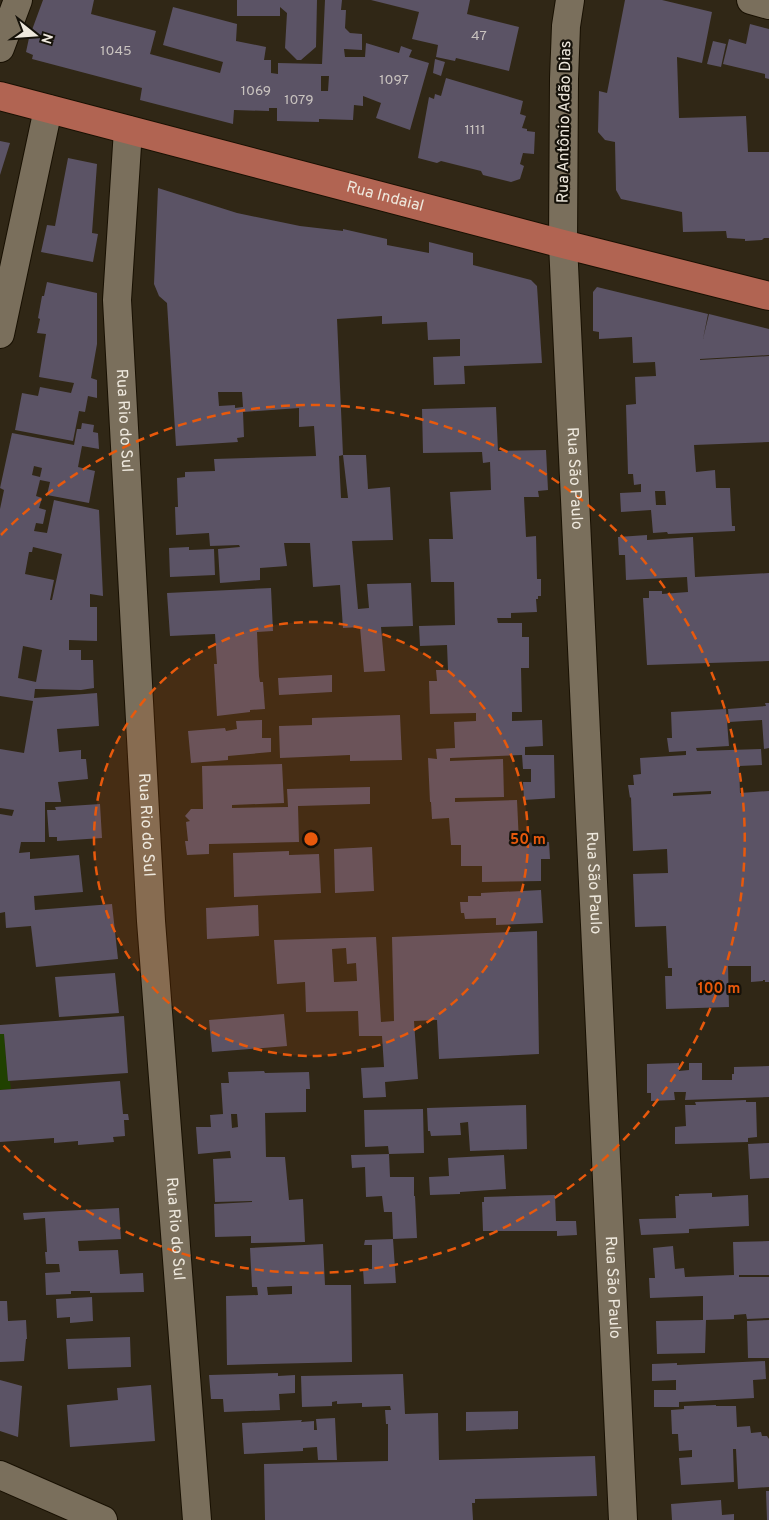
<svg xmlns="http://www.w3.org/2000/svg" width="769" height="1520" viewBox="0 0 769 1520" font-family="Overpass,sans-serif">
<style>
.green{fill:#204100}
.building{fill:#5b5365;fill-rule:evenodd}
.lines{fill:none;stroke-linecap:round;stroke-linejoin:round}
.minor-casing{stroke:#181002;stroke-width:30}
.major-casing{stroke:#181002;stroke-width:30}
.minor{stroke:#7a6f5c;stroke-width:28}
.major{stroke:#b16452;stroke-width:28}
.ring{fill:none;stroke:#e8590c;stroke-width:2.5;stroke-dasharray:9 6}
.labels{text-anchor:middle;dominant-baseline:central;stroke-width:4.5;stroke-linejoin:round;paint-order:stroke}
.number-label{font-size:14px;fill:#c9c3bf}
.street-label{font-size:16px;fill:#eee8dd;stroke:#151109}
.centre{fill:#e8590c;stroke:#151109;stroke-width:2.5}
.ring-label{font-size:15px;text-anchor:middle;font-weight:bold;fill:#e8590c;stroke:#151109;stroke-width:4.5;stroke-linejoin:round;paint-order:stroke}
</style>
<rect width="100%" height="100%" fill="#302716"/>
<path class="green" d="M0 1034H4L8 1081H10L11 1089 0 1090Z"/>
<path class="building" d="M43 0H94L91 14 156 31 150 54 220 73 223 62 163 45 173 7 237 24 236 41 266 47 264 60H271V73L278 74V63L322 64 325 0H342L341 10H346L345 28 350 33 362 34V50L344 49 345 57H365L366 43 399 53 401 46 412 50 409 57 429 63 410 130 376 118 381 103 363 96V106L354 105 353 120 319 119V122L277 121V108H269V111L234 110 233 124 140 100 142 88 32 59 33 55 26 52 29 38ZM321 76H329L328 91H321Z
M237 0H317L316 47 301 60H297L285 48 287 13 280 7V16H237Z
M371 0H470L467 14 519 27 509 71 456 58 455 61 436 57 438 45 412 39 419 12Z
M625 0H662L712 12 702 63 677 57 679 118 746 116 748 152H769V238H764L762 240 745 241V239L727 238 726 231 683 232 682 212 621 199 616 190 615 142 605 140 598 132 599 91 607 93Z
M750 24 769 29V79L765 78V74L723 64 729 39 746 44Z
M713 41 726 44 721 67 707 64Z
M435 59 445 62 441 76 433 73Z
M446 78 523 101 520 114 526 116 522 128 527 129V131L535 132 534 154 523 153 520 164 524 166 520 179 511 182 483 175 481 171 441 161 437 163 418 158 429 97 434 99 435 94 441 96Z
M0 141 10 143 0 175Z
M68 158 97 164 92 233 98 234 93 262 41 252 47 225 55 226Z
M158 188 237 213 300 226 343 231V229L387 239V245L429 253V242L473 253V265L531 280 537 286 542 363 464 366 465 384 434 385 433 357 460 356V339L428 340 427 322 382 324V316L337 319 343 455 339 456 341 498H348L343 455H366L368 489 390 487 393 540 352 541 358 609 369 608 367 584 411 583 413 626 381 627 385 671 364 672 360 627 343 628 340 585 313 587 310 543H284L287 566 260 568V580L220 583 218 549 240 547 239 545 210 546 209 533 176 535 175 507H178L177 478 185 477V472L215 471 214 459 316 456 314 426 299 427V408L243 412 244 437 237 438 238 442 176 446 167 303 159 296 154 284ZM218 392H242L243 407 235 408V405L219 406Z
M47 282 97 293V344L91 378 97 380V398L88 396 85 412 79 411 73 441 15 430 22 393 38 396 40 387 71 393 74 383 39 377 46 334 37 333 40 319 38 318 42 296H44Z
M597 287 708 314 703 339 709 314 769 329V355L700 359V360L769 356V442L694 445 696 472 715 470 716 488H730L732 526H735V531L668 534 667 532 653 533 651 510 621 512 620 493 641 492V484L634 485 633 474H628L626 405 636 404 635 377 656 376 655 362 633 363 632 337 599 339V332L593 331V292ZM655 491H665L666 505H656Z
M496 407 498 451 546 450 548 490 538 491 539 497H524L526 537 536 536 537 579H541V596H538V599H536L537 612 511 613V618H497L498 623H522V637H529V668H521L522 712H512V721L542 720 543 746 525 747V755H554L555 798 524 800 523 782H531V769H523L522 755 450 758V761L503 759 504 797 455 798V802L517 800 519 843 549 842 550 859H541V881L482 882V866H461V845H451L449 818 432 819 431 802H430L428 758 437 759 436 749 455 748 454 722 476 721V713L430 714 429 681H437L436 670H448L447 645 420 646 419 626 455 625 454 582H431L429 539H453L450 492 491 490 490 462 483 463 482 452 423 453 422 409Z
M82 423 94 425 93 432 98 433 99 449 82 446 78 467 95 471 89 503 47 495 50 482 40 480 36 496 42 498 39 508 46 510 43 524 36 523 34 531 47 533 54 500 99 510 103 596 90 594V607H97V641L69 640V650H81V660H93L94 688 81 690 35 689 34 698 97 693 99 726 57 729 59 752 81 750V759H86L88 779 58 782 61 802H45V842H21L19 853 30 852V859L79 855 83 892 34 896 35 910 112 904 118 959 36 967 31 926 6 928 5 912 0 913V814L12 816 14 810 0 808V749L24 753 33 701 0 696V509L4 490 0 488 12 433 74 445 77 429H81ZM34 466 42 468 40 477 32 475ZM33 547 62 554 52 600H50L54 580 25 574 29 552H32ZM23 646 42 650 36 682 18 678Z
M647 535V540L693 537 695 577 769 573V661L647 665 643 598H649V591H662V594L688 592 687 577 626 580 625 555H619L618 537Z
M189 547V550L214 549 215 575 170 577 169 548Z
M271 588 273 631 257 632 259 676 260 682H263L265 709 250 710V712L217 716 214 664H217L215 634 170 636 167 593Z
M332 675V692L279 695 278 678Z
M765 703H769V748L764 749 762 720 729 722 728 709 766 706Z
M726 709 729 746 696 748 697 751 761 749 762 765 739 766 740 793 769 791V982H765V980H763V981L751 982V966H728L729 1007 666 1009 665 976H672V968H668L666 926 635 927 633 874 668 873 667 849 633 851 631 797 630 798 628 785H634L633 775 641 774 640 758 686 755V751L669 752 667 738H672L671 712ZM711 791V794L673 796V793Z
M400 715 402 760 350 761V755L280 758 279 726 312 725V718Z
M262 720V738H271V752L228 756V760L191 763 188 731 225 728 226 731 237 729 236 721Z
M282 764 284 803 232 805V808L288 807 287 789 370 787V804L298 806 299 842 209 844V854L187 855 185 841H188L186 822 190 821 185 816 191 809H203L202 766Z
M100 804 102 838 57 841V837H49L47 810H56L55 807Z
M372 847 374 891 335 893 334 849Z
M289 851V855L319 854 321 893 234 897 233 853Z
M541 890 543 923 496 925V918L465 919 464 913H461L460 902H468V896H481V893Z
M258 905 259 936 207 939 206 908Z
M537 931 539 1054 439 1059 437 1020 414 1021 418 1079 385 1082 386 1097 363 1098 361 1068 384 1067 382 1036H359L358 1011 306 1012 305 982 277 984 274 940 376 937 381 1022 394 1021 392 937ZM346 948 347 964 356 963 357 981 334 982 332 949Z
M115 973 119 1013 59 1017 55 977Z
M284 1014 287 1046 212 1052 209 1020Z
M124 1016 128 1073 8 1081 4 1034H0V1025Z
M679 1063V1071L689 1070V1063H702V1080H732V1074H734V1067L769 1066V1097L685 1100 686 1092H674L675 1100 651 1101V1093H647V1064Z
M264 1071 265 1073 309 1072 310 1089H306V1112L265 1113 266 1157H285L289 1200 303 1199 305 1242 251 1243V1236L215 1237 214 1204 252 1202V1201L215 1202 213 1159 231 1158 230 1151 198 1154 196 1127H211L210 1115 223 1114 221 1083H229L228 1072ZM231 1114H237L238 1127 232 1128Z
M120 1081 123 1114H128L129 1120H124L125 1136 113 1137 114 1142 78 1145V1141L54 1143V1138L0 1142V1090Z
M746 1100V1102H756L757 1137 748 1138V1142L675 1144V1127L686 1126 685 1105H696L695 1102Z
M526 1105 527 1149 470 1151 468 1122 460 1123 461 1135 431 1136 430 1131H428L427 1108Z
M423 1109 424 1153 389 1154 390 1177H414V1196H415L417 1238 393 1239 392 1212H384L382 1196 366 1197 365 1167 352 1168 351 1155 389 1154 388 1146 365 1147 364 1110Z
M769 1143V1178L750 1179 748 1144Z
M504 1155 506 1189 460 1192V1194L430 1195 429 1177 449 1176 448 1158Z
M712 1193V1197L748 1195 749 1226 689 1229V1233L641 1235 639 1219 676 1218 675 1196H679V1194Z
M555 1195 556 1221H576L577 1235 557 1236V1231H483L482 1202H484V1197Z
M119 1208 121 1239 78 1241 79 1251 118 1250 120 1274 143 1273 144 1292 90 1293V1291H71V1294L46 1295 45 1273 60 1272 59 1264H46L45 1252H47L45 1218 24 1220 23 1213Z
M393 1239 396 1283 364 1284 363 1269H372V1245H364L365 1240Z
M769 1241V1275H739V1277H769V1318L747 1319 746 1314 734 1315V1319L706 1320 705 1353 657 1354 656 1321 703 1320V1296L650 1298 649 1278H655L653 1248 673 1246 675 1269 684 1268 685 1277 734 1275 733 1242Z
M323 1244 325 1285H351L352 1362 227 1365 226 1296 258 1295 257 1287H252L250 1248ZM292 1286V1294L268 1295 267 1287Z
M92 1297 93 1321 70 1323V1317L57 1318 56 1299Z
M0 1301H7L8 1321 26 1320 27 1339H26L24 1361 0 1362Z
M769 1320V1358H748L747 1321Z
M130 1337 131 1367 68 1369 66 1339Z
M765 1361 766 1379 753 1380 754 1398 679 1402V1407H654V1390H676V1380L652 1381V1364L677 1363V1365Z
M278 1373V1376L295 1375V1393L279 1394 280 1410 224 1412 223 1399H211L209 1375Z
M403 1374 405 1414 438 1413 439 1460 595 1456 597 1496 475 1499V1503H472L473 1520H265L264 1464 388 1461V1424H386L385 1410H391L390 1406 362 1407V1403L337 1404V1401L332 1402V1406L302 1407 301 1376Z
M0 1380 22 1386 18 1437 0 1431Z
M151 1385 155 1441 70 1447 67 1405 118 1400 117 1388Z
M716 1405V1406H736L737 1427 750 1426 751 1433 761 1432 762 1436H767L769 1439V1487L738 1489 736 1449H733L734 1482 681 1485 679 1458 692 1457V1450L679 1451 678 1434H672L671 1410 684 1409V1406Z
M518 1411V1429L466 1431V1412Z
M335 1418 337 1460H318L317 1447 303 1448V1451L244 1454 242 1423 302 1420 301 1422 314 1421V1430H317L316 1419Z
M766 1491H769V1520H767Z
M721 1500 722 1515 734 1514V1520H672L671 1504Z"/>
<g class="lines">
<g class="minor-casing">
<g id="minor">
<path id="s1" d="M570 0 566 26 564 79 563 244 623 1520"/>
<path d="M751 0 769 5"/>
<path d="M0 48 18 0"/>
<path id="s2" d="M128 130 117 300 151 921 197 1520"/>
<path d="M0 334 48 109"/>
<path d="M0 1475 103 1520"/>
</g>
</g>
<g class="major-casing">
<g id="major">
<path id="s3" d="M0 96 563 244 769 296"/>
</g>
</g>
<use href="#minor" class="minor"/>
<use href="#major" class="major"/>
</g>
<circle cx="311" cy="839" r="217" fill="#e8590c" fill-opacity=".12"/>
<g class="ring">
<circle cx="311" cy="839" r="217"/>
<path d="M1 535A434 434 0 1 1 1 1143"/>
</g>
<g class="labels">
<g class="number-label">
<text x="479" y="36">47</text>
<text x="116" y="51">1045</text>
<text x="394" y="80">1097</text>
<text x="256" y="91">1069</text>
<text x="299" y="100">1079</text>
<text x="475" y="130">1111</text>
</g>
<g class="street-label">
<text transform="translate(565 122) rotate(-89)">Rua Antônio Adão Dias</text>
<text stroke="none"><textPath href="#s3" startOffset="398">Rua Indaial</textPath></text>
<text stroke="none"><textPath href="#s2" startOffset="291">Rua Rio do Sul</textPath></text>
<text stroke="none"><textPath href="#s1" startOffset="479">Rua São Paulo</textPath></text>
<text stroke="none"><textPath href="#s2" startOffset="696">Rua Rio do Sul</textPath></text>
<text stroke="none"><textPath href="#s1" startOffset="884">Rua São Paulo</textPath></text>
<text stroke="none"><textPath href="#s2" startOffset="1101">Rua Rio do Sul</textPath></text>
<text stroke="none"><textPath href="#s1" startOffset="1289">Rua São Paulo</textPath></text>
</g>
</g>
<circle cx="311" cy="839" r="8" class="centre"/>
<g class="ring-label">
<text x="528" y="844">50 m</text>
<text x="719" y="993">100 m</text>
</g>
<g transform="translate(35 35) rotate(107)" stroke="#151109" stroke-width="4" paint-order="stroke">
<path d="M0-4L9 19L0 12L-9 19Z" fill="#eee8dd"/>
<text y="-8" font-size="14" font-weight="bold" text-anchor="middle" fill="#eee8dd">N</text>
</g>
</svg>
